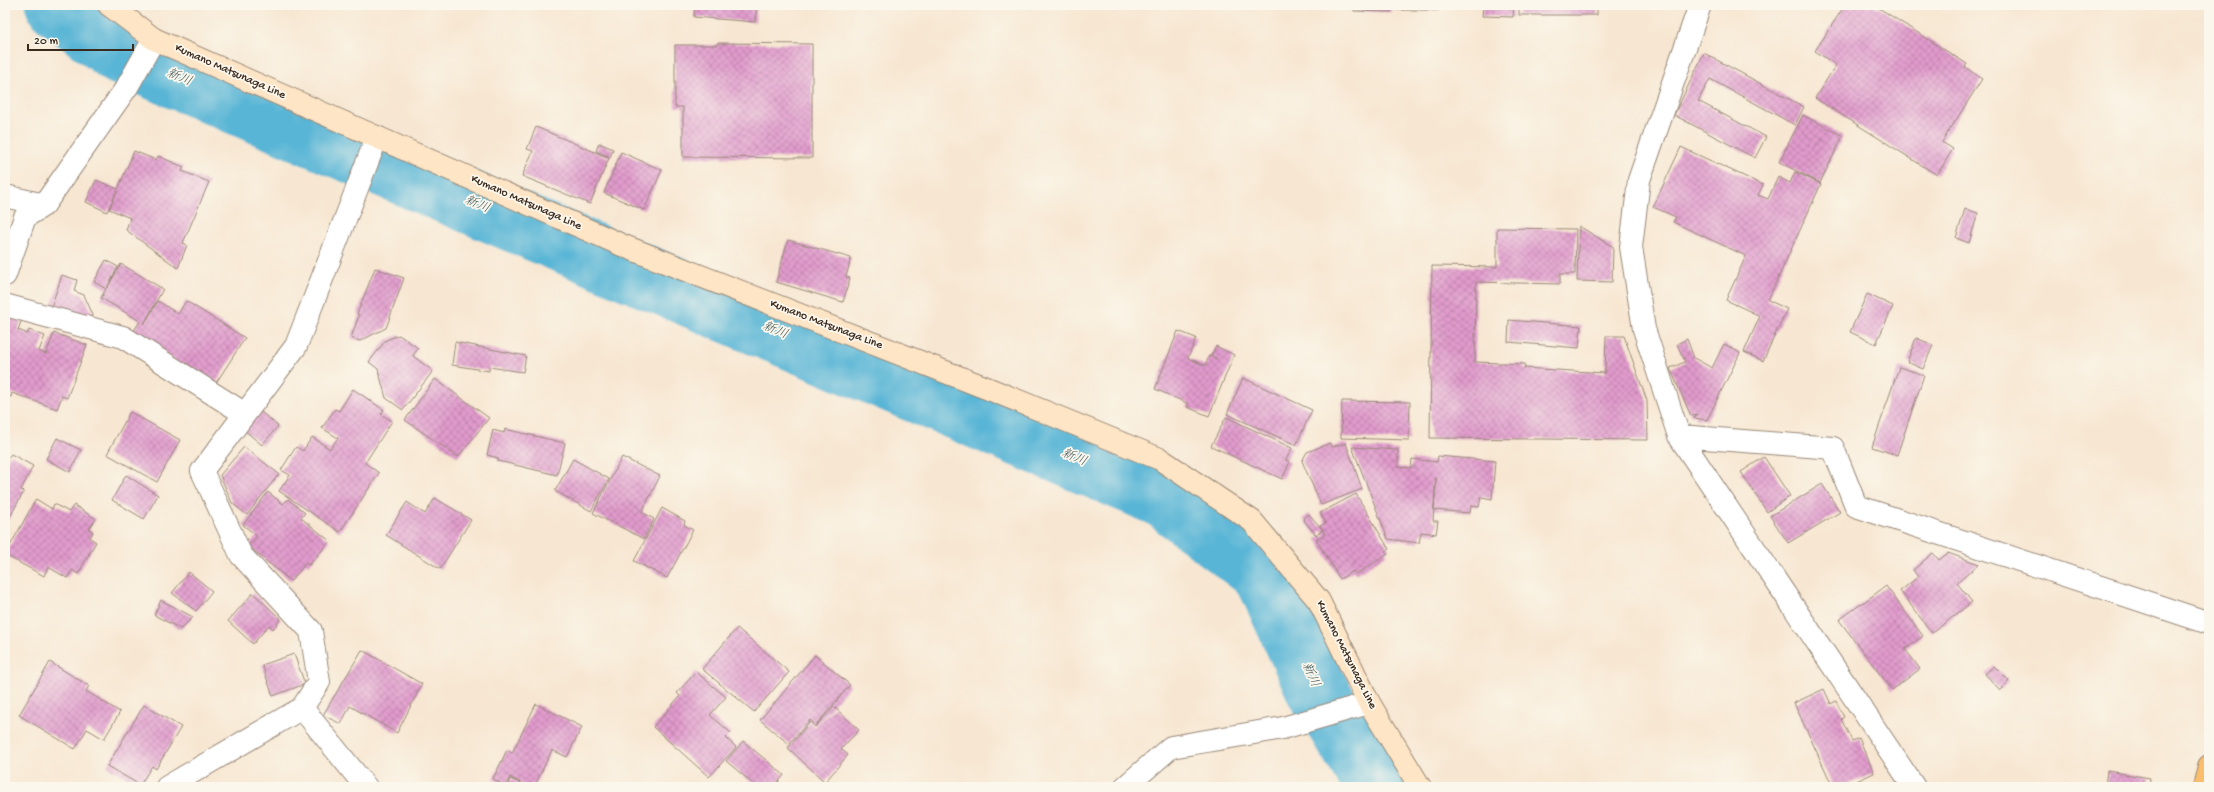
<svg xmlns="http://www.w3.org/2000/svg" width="2214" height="792" viewBox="0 0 2214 792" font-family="'Gochi Hand','Klee One',sans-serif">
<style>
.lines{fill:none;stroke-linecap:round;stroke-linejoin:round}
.river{stroke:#58b5d6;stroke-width:63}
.building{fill:url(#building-cross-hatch)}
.minor-casing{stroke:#998878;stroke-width:24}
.secondary-casing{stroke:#998878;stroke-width:24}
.primary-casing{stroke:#998878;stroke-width:24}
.minor{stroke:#fff;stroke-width:22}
.secondary{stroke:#fde5c5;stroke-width:22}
.primary{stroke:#fabe6d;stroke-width:22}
.labels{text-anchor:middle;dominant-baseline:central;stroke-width:3.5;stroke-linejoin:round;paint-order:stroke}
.street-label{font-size:12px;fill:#3b2a1e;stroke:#fbf7ec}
.water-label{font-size:13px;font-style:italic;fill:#455b5e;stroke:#fbf7ec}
</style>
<defs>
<pattern id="building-cross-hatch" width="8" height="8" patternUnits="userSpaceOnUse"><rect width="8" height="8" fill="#e19bcd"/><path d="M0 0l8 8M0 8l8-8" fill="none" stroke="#b87fa6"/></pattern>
</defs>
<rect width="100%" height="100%" fill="#fbf7ec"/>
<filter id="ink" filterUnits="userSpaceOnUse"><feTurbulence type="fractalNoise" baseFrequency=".025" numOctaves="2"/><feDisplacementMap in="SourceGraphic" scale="8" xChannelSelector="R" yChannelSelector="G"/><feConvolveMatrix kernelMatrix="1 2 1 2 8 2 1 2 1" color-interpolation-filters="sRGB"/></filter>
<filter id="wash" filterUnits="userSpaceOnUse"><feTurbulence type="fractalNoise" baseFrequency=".012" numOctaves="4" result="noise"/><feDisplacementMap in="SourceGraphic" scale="16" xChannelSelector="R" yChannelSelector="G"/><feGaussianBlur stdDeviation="0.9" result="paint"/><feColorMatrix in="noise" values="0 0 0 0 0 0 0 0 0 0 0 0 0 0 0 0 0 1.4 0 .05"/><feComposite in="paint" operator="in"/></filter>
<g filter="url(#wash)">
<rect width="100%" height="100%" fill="#f7e7d2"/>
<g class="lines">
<path class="river" d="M57 5 121 54 1163 496 1265 574 1318 691 1377 787"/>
</g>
<g id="blocks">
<path class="building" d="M695 5H757L755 22 694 17Z
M1354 5H1391V12L1354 11Z
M1396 5H1439V10H1396Z
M1483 5H1514L1513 17 1482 16Z
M1519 5H1597V15H1519Z
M1845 5H1874L1967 64 1965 67 1982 79 1942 142 1953 149 1937 175 1815 98 1836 65 1815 51Z
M717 43 812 44V158L683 157V107H675V45H717Z
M1704 53 1804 107 1795 125 1710 79 1698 101 1766 137 1755 158 1674 115Z
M1803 115 1843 136 1820 183 1779 162Z
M536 127 609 158 590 204 522 176 533 151 527 149Z
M599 143 613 149 610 157 596 151Z
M1681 147 1763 185 1758 195 1768 199 1778 177 1790 183 1795 172 1821 184 1768 300 1787 309 1763 361 1744 352 1760 316 1726 300 1746 256 1673 222 1676 217 1653 207Z
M134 151 156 160 158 156 184 167 182 171 209 182 183 243 187 245 178 268 126 230 130 218 109 209 117 191 107 212 86 202 96 180 118 189Z
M621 152 662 170 644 210 604 193Z
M1965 209 1978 213 1969 243 1956 238Z
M1579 226 1613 247 1612 282 1577 281Z
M1497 228 1576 229 1575 274H1560V284L1476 282 1475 362 1525 364 1524 368 1605 373 1606 336H1624L1647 401 1648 440 1430 438 1432 266 1497 267Z
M788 240 851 258 846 277 850 278 843 302 776 282Z
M106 260 118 267 107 288 121 264 163 289 144 324 158 301 178 314 186 301 245 338 214 386 132 334 140 321 101 298 106 289 94 282Z
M375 268 404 278 386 328 360 341 351 338 359 315 357 314Z
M62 275 77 280 74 291 84 295 93 315 91 320 51 307Z
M1867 294 1893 306 1876 344 1850 332Z
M5 305 25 310 18 330 28 334 29 330 45 336 39 351 46 354 54 333 87 345 67 398 62 396 57 409 12 393 11 397 5 395V331L7 332 8 329 5 328Z
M1509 320 1581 326 1579 348 1508 342Z
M1178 331 1196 338 1188 358 1205 366 1209 356 1217 359 1211 356 1216 346 1234 355 1209 416 1187 407 1189 404 1155 389Z
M399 335 418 348 413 356 433 371 403 410 386 398 378 369 369 362 386 340Z
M1916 338 1933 345 1923 369 1907 362Z
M1687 339 1694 358 1712 368 1724 344 1740 353 1707 420 1694 418 1697 414 1691 416 1670 368 1685 362 1677 344Z
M455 342 526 356 523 372 489 367V371L452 365Z
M1899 367 1924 375 1897 455 1872 447Z
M1243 378 1312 410 1296 445 1227 414Z
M435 379 489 418 458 457 405 420Z
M353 389 384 410 381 414 392 421 365 463 379 473 340 532 279 491 290 475 281 470 296 447 303 451 312 437 330 449 338 438 322 428 335 409 339 411Z
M1342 401 1410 402 1409 440 1341 438Z
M260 411 278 426 262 445 244 430Z
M130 412 180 440 157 482 107 454Z
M1226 417 1292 448 1286 460 1290 462 1282 479 1211 446Z
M505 429 565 443 557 475 498 461V458L487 455 493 430 504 433Z
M57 438 81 450 70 472 46 459Z
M1330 443 1332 447 1346 443 1362 489 1321 505 1302 461 1307 452Z
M244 447 279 474 247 515 232 503 220 475Z
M1352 447 1398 450V467L1411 468 1412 459 1437 462 1438 456 1495 461 1492 499 1481 497 1479 507 1471 506 1470 513 1434 510 1436 477 1433 521H1438L1436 534 1421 532 1419 543 1388 539Z
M11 454 33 466 21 490 24 491 5 526V457L8 458Z
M622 457 660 476 642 512 654 519 644 539 593 513Z
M1764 457 1790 496 1767 512 1741 472Z
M573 459 609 479 591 511 555 491Z
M126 475 158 495 144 519 112 500Z
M1822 484 1840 512 1788 543 1770 516Z
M268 492 283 504 288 499 305 513 301 518 330 541 309 565 306 563 291 581 248 546 257 536 243 525Z
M1356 494 1389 549 1385 551 1388 554 1356 574 1353 571 1340 579 1316 539 1325 534 1320 526 1326 523 1320 513Z
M435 498 471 520 440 569 386 535 407 502 425 514Z
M36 499 52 509 54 504 69 512 74 505 96 519 89 529 93 532 90 538 96 542 78 574 72 570 67 578 48 567 44 576 5 555Z
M662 508 685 521 684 525 693 530 667 578 634 561Z
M1309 514 1323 530 1316 535 1303 519Z
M1933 553 1939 560 1948 553 1979 564 1957 583 1972 602 1932 633 1900 591 1918 577 1913 570Z
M189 572 212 591 196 611 172 593Z
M1886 586 1923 636 1905 649 1920 669 1892 690 1839 620Z
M253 593 281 619 273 629 269 625 253 644 228 621Z
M161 600 193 617 181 629 154 615Z
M737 628 789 672 754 712 702 669Z
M362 650 422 684 397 733 350 706 341 724 323 715Z
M294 654 305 684 273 696 262 665Z
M815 655 850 685 816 725 810 720 789 744 760 720Z
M50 662 89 686 86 691 120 712 104 739 87 729 75 749 19 715Z
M1994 666 2009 681 2000 690 1985 674Z
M696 672 726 697 710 715 731 733 726 738 736 747 709 777 653 727 680 696 677 693Z
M1824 689 1831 704 1836 701 1844 717 1841 719 1852 741 1859 738 1874 773 1843 787H1833L1794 703Z
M536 704 582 727 567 757 552 750 534 787H524L520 785 521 783 510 777 505 786 493 779 507 750 512 753Z
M144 705 181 727 156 769 152 766 140 785 107 766Z
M834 707 859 730 841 749 848 755 825 782 788 748 810 722 815 727Z
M743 741 784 775 778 782 783 787H757L726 761Z
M2107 771 2150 778 2149 787H2105Z
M510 779 520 783 518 787H507Z"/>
</g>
</g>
<g filter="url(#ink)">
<use href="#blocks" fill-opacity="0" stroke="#998878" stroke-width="1"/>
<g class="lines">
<g class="minor-casing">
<path id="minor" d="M1700 5 1639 180 1631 247 1644 329 1679 436 1914 787
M5 196 44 205 127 87 154 39
M5 275 25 217 44 205
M5 305 123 337 245 414
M1679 436 1833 448 1856 506 2209 623
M302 708 319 682 311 631 241 555 202 471 296 346 377 137
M167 787 302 708 366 787
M1125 787 1171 747 1283 728 1369 703"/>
</g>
<g class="secondary-casing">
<path id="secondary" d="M109 5 154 39 624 246 989 389 1160 459 1252 521 1319 601 1369 703 1420 787"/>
</g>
<g class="primary-casing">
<path id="primary" d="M2204 787 2209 766"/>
</g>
<use href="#minor" class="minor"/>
<use href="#secondary" class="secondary"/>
<use href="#primary" class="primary"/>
</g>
</g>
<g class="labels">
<g class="street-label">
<text transform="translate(230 72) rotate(24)">Kumano Matsunaga Line</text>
<text transform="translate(526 203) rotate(24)">Kumano Matsunaga Line</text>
<text transform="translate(826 325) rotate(21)">Kumano Matsunaga Line</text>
<text transform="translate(1346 655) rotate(63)">Kumano Matsunaga Line</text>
</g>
<g class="water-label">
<text transform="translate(179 78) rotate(23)">新川</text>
<text transform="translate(477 205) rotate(23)">新川</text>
<text transform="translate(775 331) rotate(23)">新川</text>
<text transform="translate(1074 458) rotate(23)">新川</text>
<text transform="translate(1310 675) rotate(66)">新川</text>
</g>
</g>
<rect width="2214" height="792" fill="none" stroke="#fbf7ec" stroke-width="20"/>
<path d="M28 44v6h105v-6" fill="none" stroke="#3b2a1e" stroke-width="2"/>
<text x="34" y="44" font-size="12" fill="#3b2a1e" stroke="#fbf7ec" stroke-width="3" paint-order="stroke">20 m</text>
</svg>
